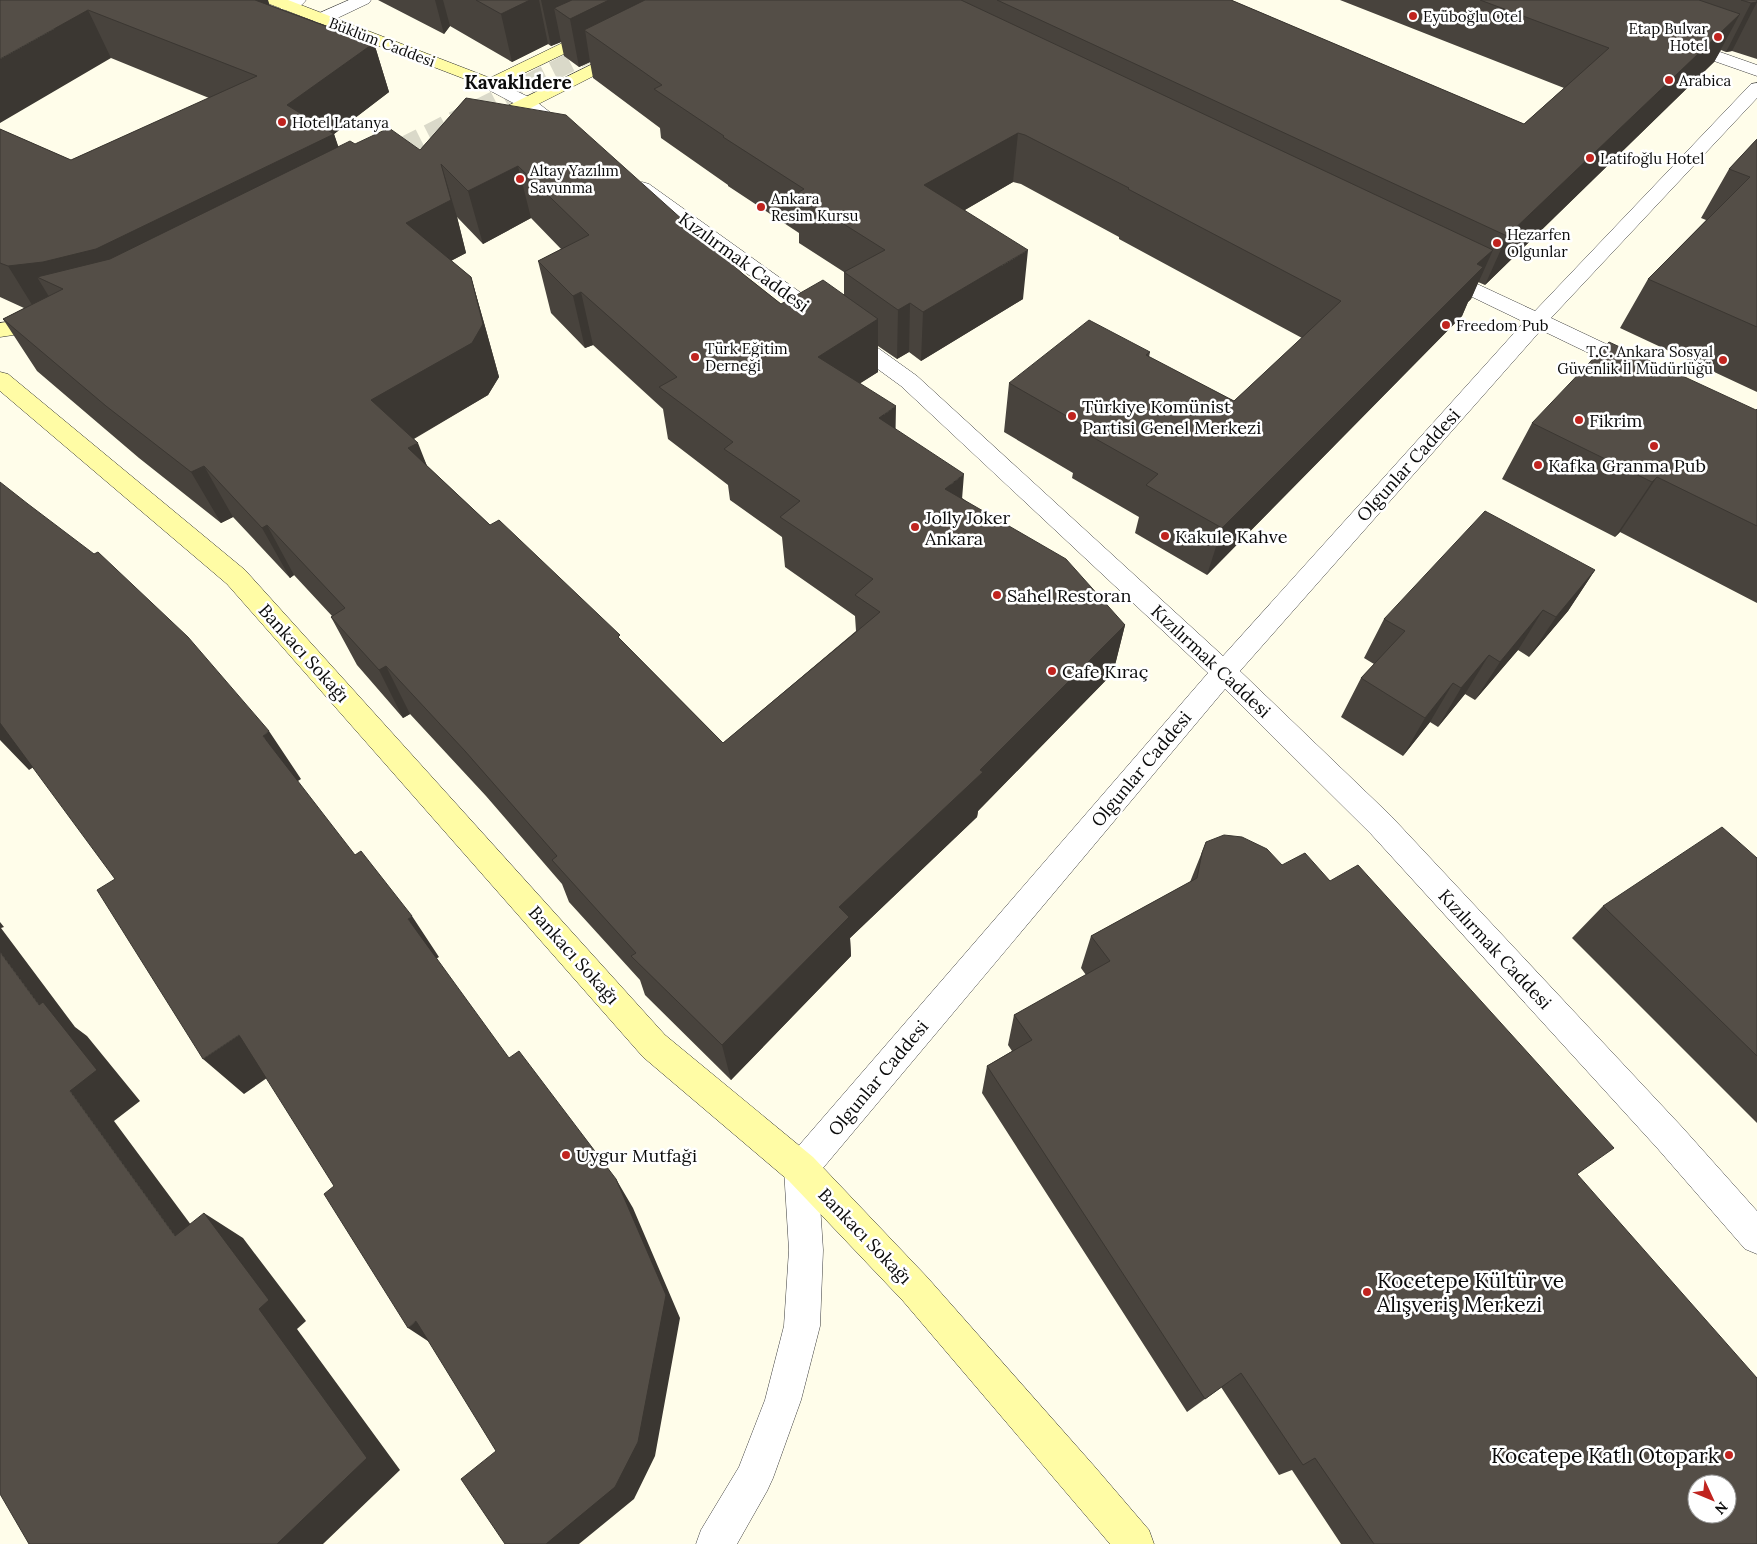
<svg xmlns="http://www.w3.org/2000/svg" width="1757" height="1544" viewBox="0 0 1757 1544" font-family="Lora,serif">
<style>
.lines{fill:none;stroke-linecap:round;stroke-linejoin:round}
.secondary-tunnel{stroke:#dad9c9;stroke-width:19;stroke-dasharray:19 9;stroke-linecap:butt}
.street-casing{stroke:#3e3e3e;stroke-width:1}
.secondary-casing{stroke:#2d2d2d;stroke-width:1}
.street{fill:#fff;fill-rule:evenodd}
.secondary{fill:#fffca5;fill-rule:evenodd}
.wall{fill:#48433d;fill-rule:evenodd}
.shaded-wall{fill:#3b3732}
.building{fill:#544e47;stroke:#3b3732;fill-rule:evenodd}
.poi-dot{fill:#c0241f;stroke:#fff;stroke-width:2}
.labels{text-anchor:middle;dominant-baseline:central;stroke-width:5;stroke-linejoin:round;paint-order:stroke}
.far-poi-label{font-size:15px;fill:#0b0b0b;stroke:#fff;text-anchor:start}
.far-street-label{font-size:15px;fill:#0b0b0b;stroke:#fff}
.street-label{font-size:18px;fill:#0b0b0b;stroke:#fff}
.poi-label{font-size:18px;fill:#0b0b0b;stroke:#fff;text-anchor:start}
.far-district-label{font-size:19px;font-weight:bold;fill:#0b0b0b;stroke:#fff}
.near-poi-label{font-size:21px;fill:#0b0b0b;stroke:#fff;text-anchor:start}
</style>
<rect width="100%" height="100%" fill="#fffdea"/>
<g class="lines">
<path class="secondary-tunnel" d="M378 159 605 45"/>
<g class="street-casing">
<path id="street" d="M284 0H306C301 8 290 11 281 9L279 5Z
M349 0H371L369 3 327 23H315L313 19 315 15Z
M1683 39 1757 65V76L1677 48 1674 44 1677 40Z
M491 79 533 99 574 131 571 135 565 136 559 135 521 107 485 88 482 84 485 80Z
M1757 83V98L1551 318 1642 361 1645 366 1642 371 1634 373 1626 371 1541 330 1240 671 1391 816 1682 1127 1757 1211V1254L1745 1249 1658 1149 1371 834 1225 689 818 1174 823 1250 820 1326 801 1400 773 1478 767 1491 737 1544H696L701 1530 739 1467 765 1400 784 1326 789 1250 784 1169 789 1157 1208 673 901 386 635 192 632 188 635 184 642 182 649 184 917 376 1223 656 1524 322 1433 278 1430 274 1433 270 1440 268 1447 270 1535 311 1751 84Z"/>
</g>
<g class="secondary-casing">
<path id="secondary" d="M265 0H288L490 78 651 0H672L670 3 491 89 267 3Z
M625 48 631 49 634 53 631 57 491 128 485 129 479 128 476 124 479 120Z
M46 317 53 319 57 324 53 329 0 337V323Z
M0 372 8 374 245 570 665 1035 813 1157 927 1277 1095 1467 1149 1530 1154 1544H1110L903 1301 789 1181 643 1057 227 584 0 391Z"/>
</g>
<use href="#street" class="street"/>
<use href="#secondary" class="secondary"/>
</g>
<path class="wall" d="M0 0 270 5 374 43 389 92 334 134 338 147 355 144 420 150 466 98 743 274 781 304 844 295V272L799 243V233L728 186V185L661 138 660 128 593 78 590 62 579 67 564 56 561 42 551 46 548 44 512 62 450 26 444 34 378 0H1231L1524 124 1564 88 1340 0H1757V59L1732 51 1726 52 1721 50 1714 62 1485 285 1478 282 1471 299 1468 302 1462 316 1207 575 1135 533 1139 517 1072 478 1073 473 1004 432 1009 383 1150 352 1149 357 1234 401 1302 338 1119 239V237L1021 184 1013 182 965 210 1023 299 921 361 909 352 897 359 878 346V372L860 383 896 430 962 498 1125 625 1113 673 978 811 977 817 850 938 851 956 731 1080 645 995 640 980 569 902 562 884 486 796 410 714 403 718 357 665 331 617 332 616 294 575 290 578 233 517 221 523 139 458 37 371 3 319 24 308 0 297V129L71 160 209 98 111 58ZM457 217 483 244 531 218 561 249 538 261 551 313 585 348 593 345 663 409 668 439 728 485 730 500 782 537 785 567 855 616 856 631 723 743 622 641 490 525 427 466 414 439 488 395 499 377 486 330 471 277 451 261 466 253Z
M1757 139V392L1620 328 1648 279 1706 220 1701 218 1729 169Z
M1757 409V603L1620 532 1615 537 1502 479 1532 423 1756 410Z
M1595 570 1568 611 1529 657 1518 650 1475 700 1465 694 1438 727 1430 722 1403 756 1341 717 1361 678 1374 664 1364 658 1384 619Z
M1206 842 1282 865 1577 1174 1757 1544H1341L1292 1470 1279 1475 1221 1387 1187 1412 982 1093 987 1066 1012 1051 1008 1045 1014 1015 1086 975 1081 968 1091 936 1190 882Z
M1757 858V1123L1572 938 1603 906Z"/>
<path class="shaded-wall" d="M211 0H268L270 6Z
M435 0H443L450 26 444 34Z
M530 0H539L548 44 512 62 501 14Z
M541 0H712L585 30 590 62 579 67 570 19 554 8 561 42 551 46Z
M1757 2 1732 51 1726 52 1751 3Z
M88 10 111 58 0 123V59Z
M1740 14 1714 62 1485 285 1507 236Z
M374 43 389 92 334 134 351 183 63 289 37 277 59 313 39 316 8 266 287 105Z
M1018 133 1013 182 923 234 924 185Z
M441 164 457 217 466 253 423 275 406 223Z
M518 166 531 218 483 244 468 191Z
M1028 250 1023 299 921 361 923 312Z
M1493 250 1471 299 1468 302 1462 316 1207 575 1222 528 1477 264Z
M471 277 486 330 499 377 488 395 392 451 371 400Z
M581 292 593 345 585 348 573 296Z
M910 303 909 352 897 359 898 310Z
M878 319V372L820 409 818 357Z
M896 406 895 458 879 418Z
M418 443 438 494 408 448Z
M204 466 233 517 221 523 191 472Z
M964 474 960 525 945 489Z
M1657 477 1620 532 1615 537 1652 482Z
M267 525 294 575 290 578 262 528Z
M1595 570 1568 611 1529 657 1556 617Z
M1543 610 1518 650 1475 700 1500 662Z
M1125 625 1113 673 978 811 977 817 850 938 851 956 731 1080 722 1045 839 907 980 770Z
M1489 655 1465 694 1438 727 1461 688Z
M386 666 410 714 403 718 379 670Z
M1453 683 1430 722 1403 756 1425 718Z
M0 721 40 763 29 770 0 740Z
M269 731 301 779 295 783 263 736Z
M412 916 439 957 434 960 408 919Z
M0 922 4 927 1 928 75 1027 87 1036 140 1101 114 1121 217 1260 175 1236 70 1091 39 1005 0 952Z
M239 1035 277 1071 244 1094 203 1059Z
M616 1179 633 1208 680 1318 655 1456 634 1499 579 1544H546Z
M204 1213 243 1238 306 1321 297 1329 400 1470 323 1544H277L259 1309Z
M416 1321 440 1349 408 1328Z
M1241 1373 1221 1387 1187 1412Z"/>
<path class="building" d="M0 0H255L350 35 361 30 368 41 374 43 287 105 334 134 96 249 43 262 8 266 0 263V129L71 160 257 76 88 10 0 59Z
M476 0H530L501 14Z
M572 0H609L570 19 554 8Z
M645 0H961L1493 250 1477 264 1483 267 1222 528 1146 485 1158 474 1080 430 1084 426 1009 383 1089 320 1150 352 1146 355 1234 401 1341 301 1128 189 1129 188 1025 135 1018 133 924 185 1028 250 923 312 910 303 898 310 844 272 885 250 796 194 804 189 723 137 724 136 654 89 662 85 584 30Z
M997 0H1231L1524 124 1609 48 1480 0H1699L1740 14 1507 236Z
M1741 0H1757V2L1751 3Z
M466 98 566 115 743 274 781 304 823 280 878 319 818 357 896 406 879 418 964 474 945 489 1066 559 1125 625 980 770 983 772 839 907 849 917 722 1045 631 956 636 953 552 860 557 856 465 751 386 666 379 670 331 617 345 608 267 525 262 528 204 466 191 472 106 406 3 319 63 289 37 277 110 259 350 141 355 144 389 128 420 150ZM441 164 468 191 518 166 589 235 538 261 573 296 581 292 677 377 659 387 733 442 724 449 800 501 780 517 873 579 855 595 880 612 723 743 618 637 620 635 499 520 490 525 408 448 418 443 371 400 472 343 483 324 471 277 406 223 451 200Z
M1757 139V327L1648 279 1750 177 1729 169Z
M1609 342 1756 410 1757 409V526L1657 477 1652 482 1532 423Z
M0 482 28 504 94 554 98 552 188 637 269 731 263 736 355 855 361 851 412 916 408 919 509 1058 519 1051 616 1179 666 1295 638 1442 615 1487 546 1544H505L461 1479 496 1451 416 1321 408 1328 324 1194 334 1186 239 1035 203 1059 97 890 115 879 0 723Z
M1485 511 1595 570 1556 617 1543 610 1500 662 1489 655 1461 688 1453 683 1425 718 1361 678 1405 631 1384 619Z
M1722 827 1757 858V1056L1603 906Z
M1224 835 1242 837 1267 849 1282 865 1305 853 1330 881 1358 865 1614 1148 1577 1174 1757 1378V1544H1374L1315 1458 1303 1465 1241 1373 1205 1399 987 1066 1032 1040 1014 1015 1110 961 1091 936 1197 878 1202 853 1206 842ZM1697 1484H1727V1514H1697Z
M0 952 39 1005 43 1002 97 1070 70 1091 175 1236 204 1213 269 1300 259 1309 367 1458 277 1544H29L0 1494Z"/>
<g class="poi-dot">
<circle cx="1413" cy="16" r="5"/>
<circle cx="1718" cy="37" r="5"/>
<circle cx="1669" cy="80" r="5"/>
<circle cx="282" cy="122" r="5"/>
<circle cx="1590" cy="158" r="5"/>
<circle cx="520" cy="179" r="5"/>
<circle cx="761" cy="207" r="5"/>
<circle cx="1497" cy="243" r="5"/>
<circle cx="1446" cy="325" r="5"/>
<circle cx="695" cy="357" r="5"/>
<circle cx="1723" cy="360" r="5"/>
<circle cx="1072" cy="416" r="5"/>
<circle cx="1579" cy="420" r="5"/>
<circle cx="1654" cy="446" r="5"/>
<circle cx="1538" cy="465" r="5"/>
<circle cx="915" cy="527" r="5"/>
<circle cx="1165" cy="536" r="5"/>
<circle cx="997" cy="595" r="5"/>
<circle cx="1052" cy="671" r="5"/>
<circle cx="566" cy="1155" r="5"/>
<circle cx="1367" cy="1292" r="5"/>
<circle cx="1729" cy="1455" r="5"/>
</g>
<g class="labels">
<g class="far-poi-label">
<text x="1423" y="16">Eyüboğlu Otel</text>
<text x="1708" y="28" text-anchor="end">Etap Bulvar<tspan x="1708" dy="17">Hotel</tspan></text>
<text x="1679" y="80">Arabica</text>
<text x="292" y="122">Hotel Latanya</text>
<text x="1600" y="158">Latifoğlu Hotel</text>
<text x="530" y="170">Altay Yazılım<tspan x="530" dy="17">Savunma</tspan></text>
<text x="771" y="198">Ankara<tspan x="771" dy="17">Resim Kursu</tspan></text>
<text x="1507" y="234">Hezarfen<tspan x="1507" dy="17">Olgunlar</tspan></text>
<text x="1456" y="325">Freedom Pub</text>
<text x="705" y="348">Türk Eğitim<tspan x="705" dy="17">Derneği</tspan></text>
<text x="1713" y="351" text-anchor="end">T.C. Ankara Sosyal<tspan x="1713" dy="17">Güvenlik İl Müdürlüğü</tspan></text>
</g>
<g class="far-street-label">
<text transform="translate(382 42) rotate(21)">Büklüm Caddesi</text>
</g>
<g class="street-label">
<text transform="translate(744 262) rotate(36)">Kızılırmak Caddesi</text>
<text transform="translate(1408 465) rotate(-48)">Olgunlar Caddesi</text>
<text transform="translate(304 653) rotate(48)">Bankacı Sokağı</text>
<text transform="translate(1211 661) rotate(43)">Kızılırmak Caddesi</text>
<text transform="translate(1141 769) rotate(-50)">Olgunlar Caddesi</text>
<text transform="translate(1495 949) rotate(47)">Kızılırmak Caddesi</text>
<text transform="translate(574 955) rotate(48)">Bankacı Sokağı</text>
<text transform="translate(878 1078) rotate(-50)">Olgunlar Caddesi</text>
<text transform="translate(865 1236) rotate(46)">Bankacı Sokağı</text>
</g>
<g class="poi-label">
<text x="1082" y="406">Türkiye Komünist<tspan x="1082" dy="21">Partisi Genel Merkezi</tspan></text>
<text x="1589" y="420">Fikrim</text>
<text x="1548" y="465">Kafka</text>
<text x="1654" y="465" text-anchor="middle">Granma Pub</text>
<text x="925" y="517">Jolly Joker<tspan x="925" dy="21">Ankara</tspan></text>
<text x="1175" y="536">Kakule Kahve</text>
<text x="1007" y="595">Sahel Restoran</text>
<text x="1062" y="671">Cafe Kıraç</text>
<text x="576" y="1155">Uygur Mutfaği</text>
</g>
<g class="far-district-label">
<text x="518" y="82">Kavaklıdere</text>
</g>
<g class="near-poi-label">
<text x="1377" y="1280">Kocetepe Kültür ve<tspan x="1377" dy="24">Alışveriş Merkezi</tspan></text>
<text x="1719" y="1455" text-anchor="end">Kocatepe Katlı Otopark</text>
</g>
</g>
<g transform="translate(1712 1499) rotate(134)"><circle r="24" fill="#ffffff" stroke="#9d9d9d"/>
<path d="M0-4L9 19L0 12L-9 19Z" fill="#c0241f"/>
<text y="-8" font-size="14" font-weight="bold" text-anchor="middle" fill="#0b0b0b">N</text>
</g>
</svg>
